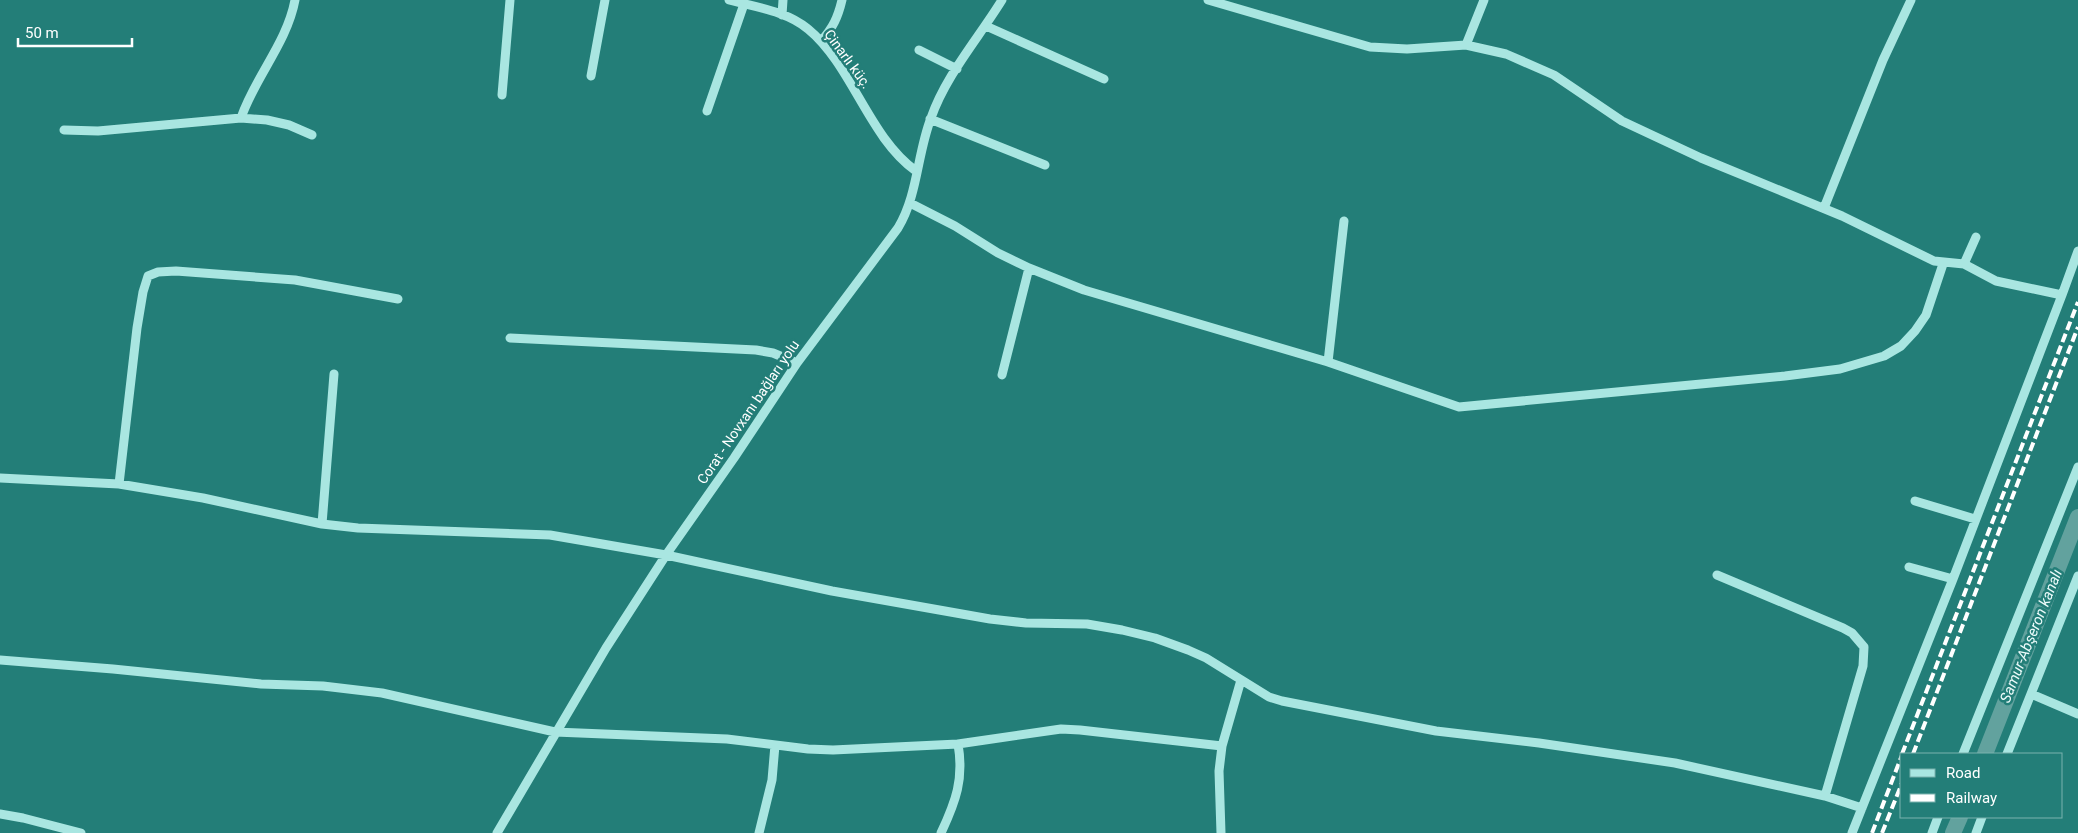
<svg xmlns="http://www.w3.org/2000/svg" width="2078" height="833" viewBox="0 0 2078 833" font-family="Roboto,sans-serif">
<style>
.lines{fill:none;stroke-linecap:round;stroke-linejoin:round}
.canal{stroke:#62a29e;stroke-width:16}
.minor{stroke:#a9e6e1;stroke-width:9}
.rail{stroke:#fff;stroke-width:4;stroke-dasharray:9 4;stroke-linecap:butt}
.labels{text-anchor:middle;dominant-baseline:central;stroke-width:5;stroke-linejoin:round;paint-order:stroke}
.street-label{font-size:14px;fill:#fff;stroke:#237e78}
.water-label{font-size:15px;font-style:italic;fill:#ecfbfa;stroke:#237e78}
</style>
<rect width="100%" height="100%" fill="#237e78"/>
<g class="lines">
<path class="canal" d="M1985 754 2078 517
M1953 833 1960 817"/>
<path class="minor" d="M729 0C755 7 787 11 808 29 852 65 869 138 916 171
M1208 0 1370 47 1407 49 1466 45 1506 54 1554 75 1622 121 1701 158 1842 216 1934 261 1964 264 1976 237
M782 15 783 0
M986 26 1104 79
M821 41C833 28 838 17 842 0
M1466 45 1484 0
M919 50 957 69
M591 76 605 0
M502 95 510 0
M707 111 744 4
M241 118C255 77 287 43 295 0
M930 119 1045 165
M64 130 98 131 241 118 267 120 289 125 312 135
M910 203 955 226 998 253 1029 268 1084 290 1328 362 1459 407 1785 376 1840 369 1884 356 1901 346 1915 331 1926 315 1943 264
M1824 208 1883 60 1911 0
M2062 295 2078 251
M510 338 756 350 773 353 797 363
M1328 362 1344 221
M1002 375 1029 268
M0 478 119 484 203 498 322 524 358 528 550 535 666 555 832 591 990 619 1026 623 1087 624 1122 630 1155 638 1188 650 1206 658 1269 697 1282 701 1436 731 1539 743 1675 763 1825 796 1862 808
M119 484 137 328 143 292 148 276 158 272 176 271 295 280 398 299
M1915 501 1975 519
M322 524 334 374
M1909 567 1953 579
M1717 575 1843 628 1852 633 1864 647 1863 666 1825 796
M0 660 113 669 261 684 323 686 382 693 555 732 727 739 808 749 833 750 958 744 1061 729 1080 730 1222 746
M2031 694 2078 714
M1963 754 2078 467
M2007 754 2078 576
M0 814 23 818 81 833
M497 833 606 648 666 555 734 458 797 363 898 228C918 195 917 154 931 118 946 75 978 39 1002 0
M759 833 772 780 775 745
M941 833C956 801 964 779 958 744
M1221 833 1219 771 1222 746 1241 680
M1852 833 1953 579 2062 295 1996 281 1964 264
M1932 833 1938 817
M1976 833 1982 817"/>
<path class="rail" d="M1902 754 2078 302
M1913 754 2078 327
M1872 833 1902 755
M1882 833 1902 783"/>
</g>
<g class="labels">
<g class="street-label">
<text transform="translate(848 59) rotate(54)">Çinarlı küç.</text>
<text transform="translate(748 412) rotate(-56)">Corat - Novxanı bağları yolu</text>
</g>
<g class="water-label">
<text transform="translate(2031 636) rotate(-68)">Samur-Abşeron kanalı</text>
</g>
</g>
<rect x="1900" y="753" width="162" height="65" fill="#237e78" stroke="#7bb2ae"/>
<rect x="1910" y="769" width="25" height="8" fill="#a9e6e1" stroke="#7bb2ae"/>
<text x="1946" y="778" font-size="15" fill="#ffffff">Road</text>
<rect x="1910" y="794" width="25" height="8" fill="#ffffff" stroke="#7bb2ae"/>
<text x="1946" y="803" font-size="15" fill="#ffffff">Railway</text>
<path d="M18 38v8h114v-8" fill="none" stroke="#ffffff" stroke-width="2.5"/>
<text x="25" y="38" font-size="15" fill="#ffffff" stroke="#237e78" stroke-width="4" paint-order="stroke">50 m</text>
</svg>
